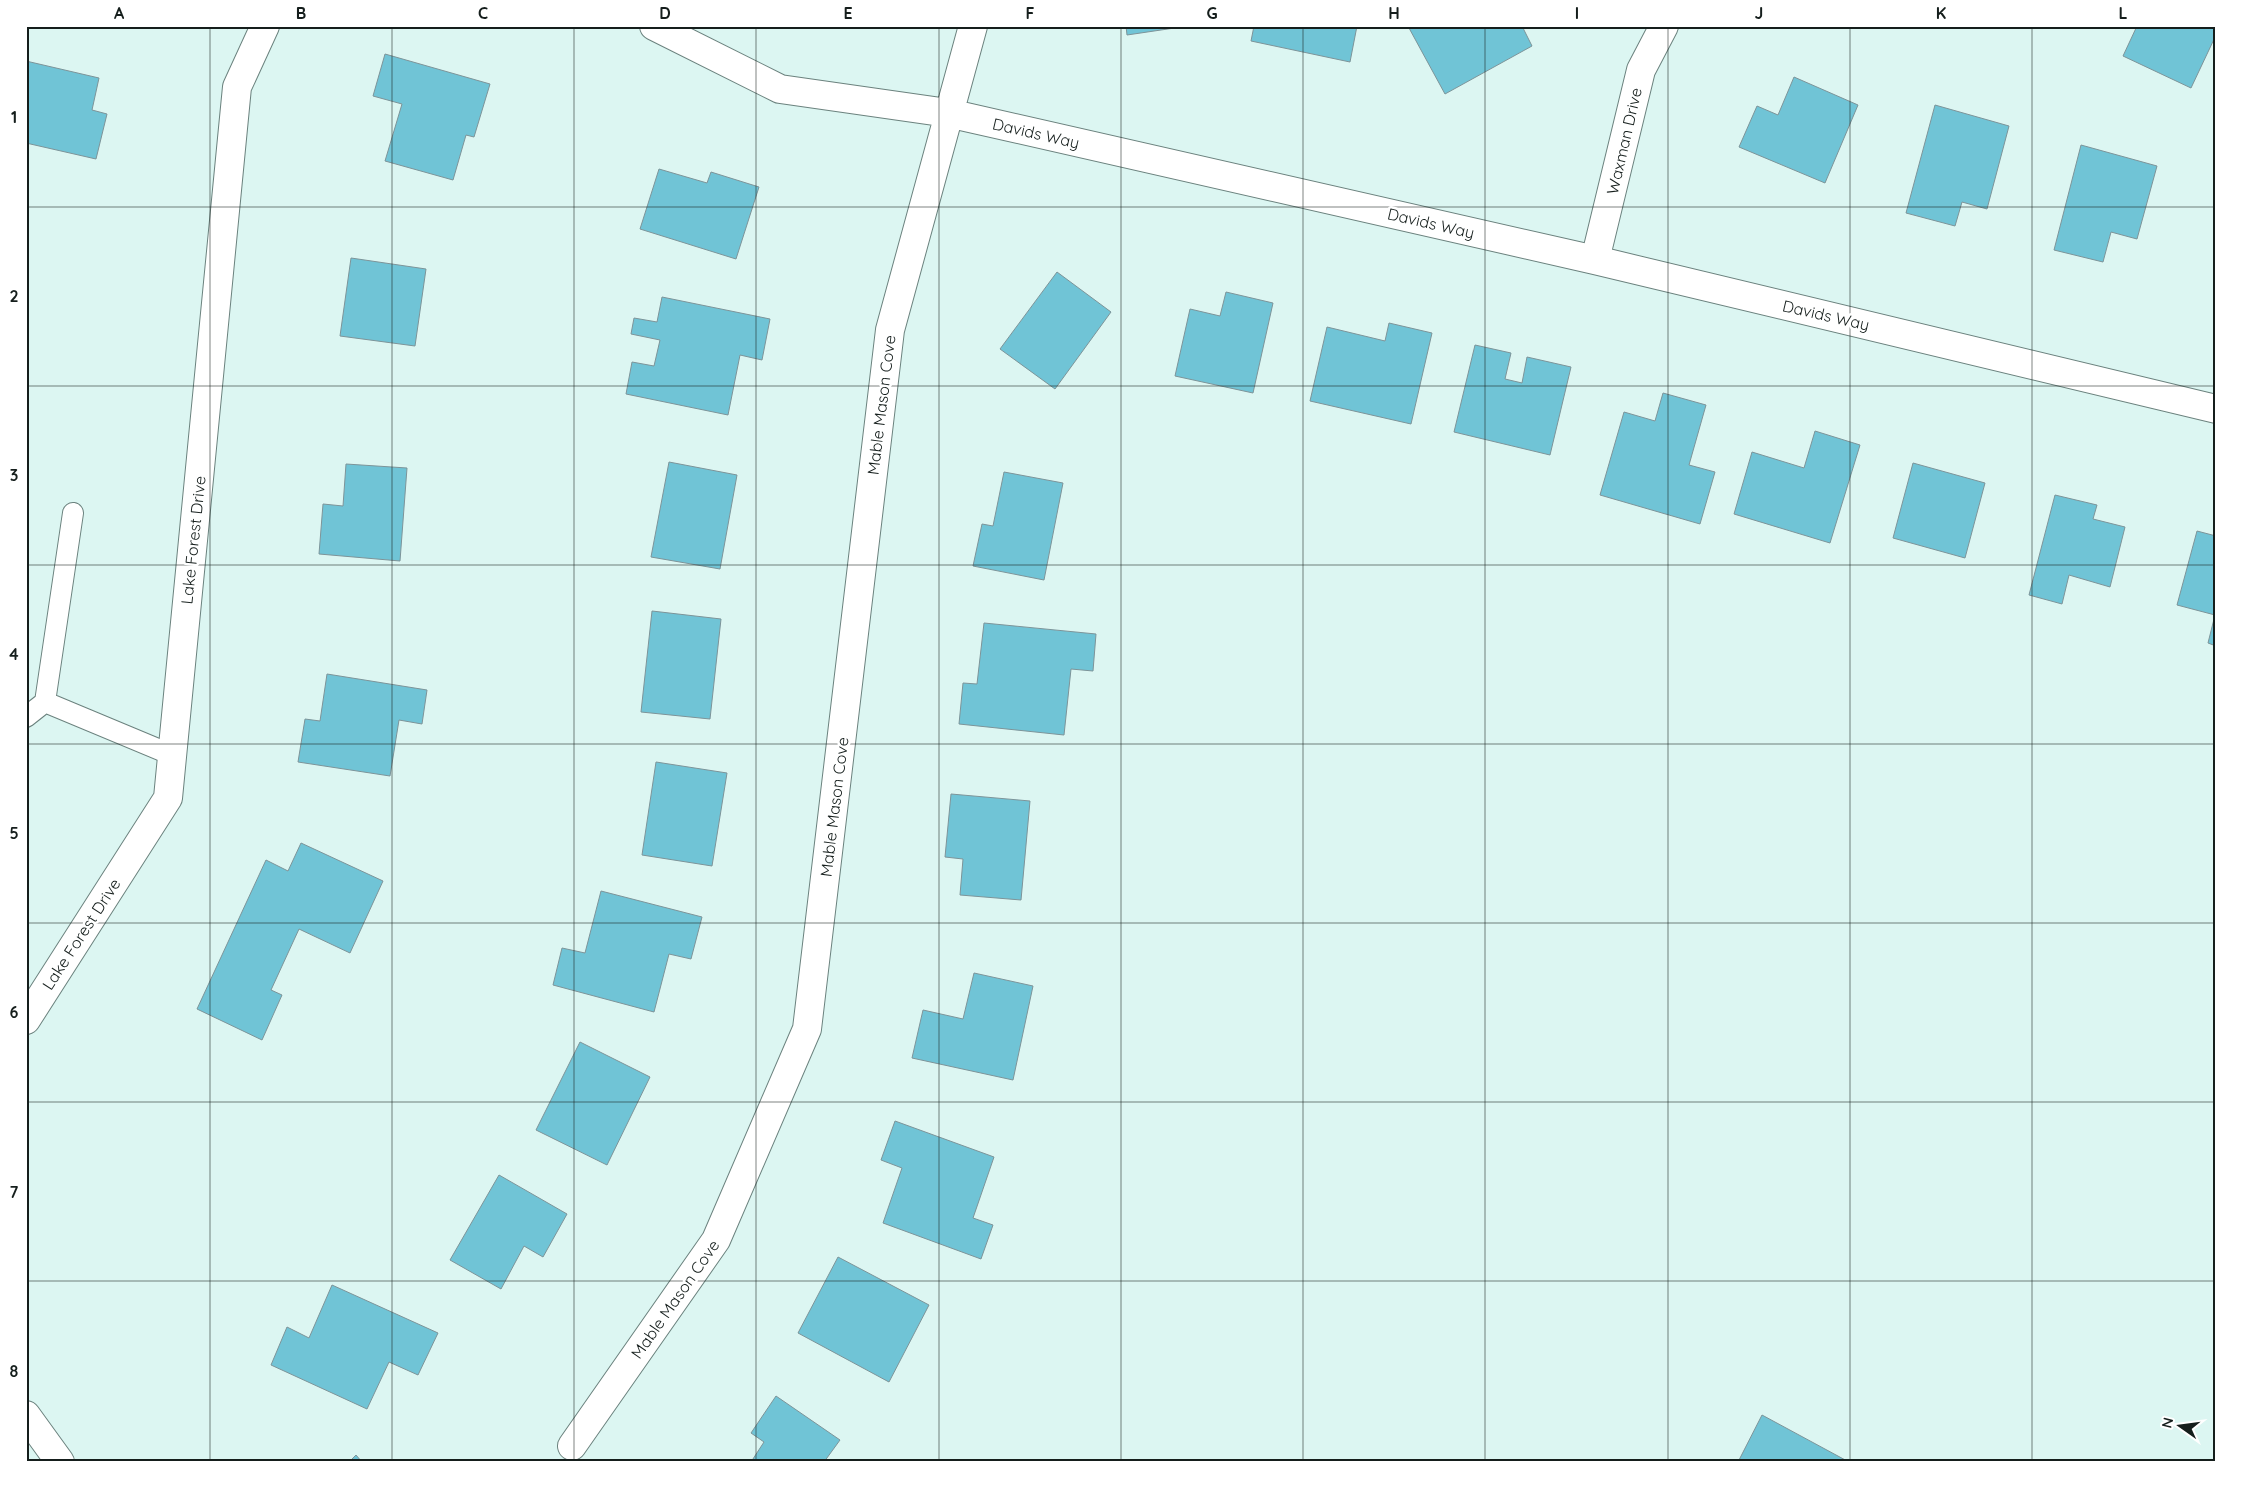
<svg xmlns="http://www.w3.org/2000/svg" width="2242" height="1488" viewBox="0 0 2242 1488" font-family="Quicksand,sans-serif">
<style>
.building{fill:#70c4d6;stroke:#7d9499}
.lines{fill:none;stroke-linecap:round;stroke-linejoin:round}
.lane-casing{stroke:#6b827e;stroke-width:22}
.street-casing{stroke:#6b827e;stroke-width:30}
.lane{stroke:#fff;stroke-width:20}
.street{stroke:#fff;stroke-width:28}
.grid{fill:none;stroke:#151e1c;stroke-width:1;stroke-opacity:0.55}
.labels{text-anchor:middle;dominant-baseline:central;stroke-width:5;stroke-linejoin:round;paint-order:stroke}
.street-label{font-size:16px;fill:#151e1c;stroke:#fff}
.neatline{fill:none;stroke:#151e1c;stroke-width:2}
.grid-label{font-size:16px;text-anchor:middle;font-weight:bold;fill:#151e1c}
</style>
<rect width="100%" height="100%" fill="#dcf6f2"/>
<path class="building" d="M1126 26H1188L1127 35Z
M1254 26H1357L1350 62 1251 41Z
M1411 26H1522L1532 46 1445 94 1409 28Z
M2137 26H2216V35L2191 88 2123 56Z
M385 54 490 84 474 137 466 135 453 180 385 161 402 104 373 96Z
M26 61 99 78 92 110 107 114 96 159 26 143Z
M1794 77 1858 105 1825 183 1739 147 1757 106 1778 115Z
M1935 105 2009 126 1987 209 1962 202 1955 226 1906 213Z
M2081 145 2157 166 2137 239 2111 232 2103 262 2054 250Z
M659 169 707 183 711 172 759 187 736 259 640 229Z
M351 258 426 269 415 346 340 336Z
M1057 272 1111 312 1055 389 1000 349Z
M1226 292 1273 303 1253 393 1175 376 1190 309 1220 316Z
M662 297 770 319 762 360 740 355 728 415 626 394 632 362 654 366 660 340 631 334 634 318 657 322Z
M1389 323 1432 333 1411 424 1310 401 1327 327 1385 341Z
M1475 345 1511 353 1505 379 1522 383 1527 357 1571 367 1550 455 1454 432Z
M1663 393 1706 405 1689 465 1715 472 1700 524 1600 495 1624 412 1655 421Z
M1815 431 1860 445 1830 543 1734 514 1752 452 1804 468Z
M669 462 737 475 720 569 651 557Z
M1913 463 1985 483 1965 558 1893 538Z
M346 464 407 468 400 561 319 554 323 504 343 506Z
M1004 472 1063 483 1044 580 973 566 982 524 993 526Z
M2055 495 2097 505 2093 519 2125 527 2110 587 2069 575 2062 604 2029 595Z
M2197 531 2216 536V646L2208 643 2215 615 2177 605Z
M652 611 721 619 710 719 641 712Z
M984 623 1096 634 1093 671 1071 669 1064 735 959 724 963 683 977 684Z
M327 674 427 690 422 724 399 720 390 776 298 762 305 719 320 721Z
M656 762 727 773 712 866 642 855Z
M951 794 1030 801 1021 900 960 895 963 859 945 857Z
M301 843 383 881 350 953 299 929 271 990 282 995 262 1040 197 1009 266 860 288 871Z
M601 891 702 917 691 959 669 954 654 1012 553 985 562 948 585 953Z
M974 973 1033 986 1013 1080 912 1058 923 1010 963 1019Z
M580 1042 650 1077 607 1165 536 1130Z
M895 1121 994 1157 973 1218 993 1225 981 1259 883 1223 902 1168 881 1160Z
M499 1175 567 1214 543 1257 524 1246 501 1289 450 1260Z
M838 1257 929 1305 889 1382 798 1333Z
M332 1285 438 1333 418 1375 389 1362 367 1409 271 1365 287 1327 309 1338Z
M776 1396 840 1440 824 1462H751L764 1442 751 1433Z
M1762 1415 1849 1462H1738Z
M356 1455 362 1462H349Z"/>
<g class="lines">
<g class="lane-casing">
<path id="lane" d="M45 702 73 513
M26 717 45 702 172 755"/>
</g>
<g class="street-casing">
<path id="street" d="M654 26 780 89 948 113 1595 260 2216 409
M1595 260 1641 70 1664 26
M26 1020 168 798 237 87 265 26
M26 1415 60 1462
M572 1446 716 1240 807 1029 890 330 973 26"/>
</g>
<use href="#lane" class="lane"/>
<use href="#street" class="street"/>
</g>
<path class="grid" d="M210 26V1462M392 26V1462M574 26V1462M756 26V1462M939 26V1462M1121 26V1462M1303 26V1462M1485 26V1462M1668 26V1462M1850 26V1462M2032 26V1462M26 207H2216M26 386H2216M26 565H2216M26 744H2216M26 923H2216M26 1102H2216M26 1281H2216"/>
<g class="labels">
<g class="street-label">
<text transform="translate(1036 133) rotate(13)">Davids Way</text>
<text transform="translate(1624 141) rotate(-77)">Waxman Drive</text>
<text transform="translate(1431 223) rotate(13)">Davids Way</text>
<text transform="translate(1826 315) rotate(13)">Davids Way</text>
<text transform="translate(881 405) rotate(-83)">Mable Mason Cove</text>
<text transform="translate(193 540) rotate(-84)">Lake Forest Drive</text>
<text transform="translate(834 807) rotate(-83)">Mable Mason Cove</text>
<text transform="translate(81 934) rotate(-57)">Lake Forest Drive</text>
<text transform="translate(675 1299) rotate(-55)">Mable Mason Cove</text>
</g>
</g>
<rect width="2242" height="1488" fill="none" stroke="#ffffff" stroke-width="55"/>
<g transform="translate(2180 1426) rotate(284)" stroke="#ffffff" stroke-width="4" paint-order="stroke">
<path d="M0-4L9 19L0 12L-9 19Z" fill="#151e1c"/>
<text y="-8" font-size="14" font-weight="bold" text-anchor="middle" fill="#151e1c">N</text>
</g>
<rect x="28" y="28" width="2186" height="1432" class="neatline"/>
<g class="grid-label">
<text x="119" y="19">A</text>
<text x="301" y="19">B</text>
<text x="483" y="19">C</text>
<text x="665" y="19">D</text>
<text x="848" y="19">E</text>
<text x="1030" y="19">F</text>
<text x="1212" y="19">G</text>
<text x="1394" y="19">H</text>
<text x="1577" y="19">I</text>
<text x="1759" y="19">J</text>
<text x="1941" y="19">K</text>
<text x="2123" y="19">L</text>
<text x="14" y="123">1</text>
<text x="14" y="302">2</text>
<text x="14" y="481">3</text>
<text x="14" y="660">4</text>
<text x="14" y="839">5</text>
<text x="14" y="1018">6</text>
<text x="14" y="1198">7</text>
<text x="14" y="1377">8</text>
</g>
</svg>
